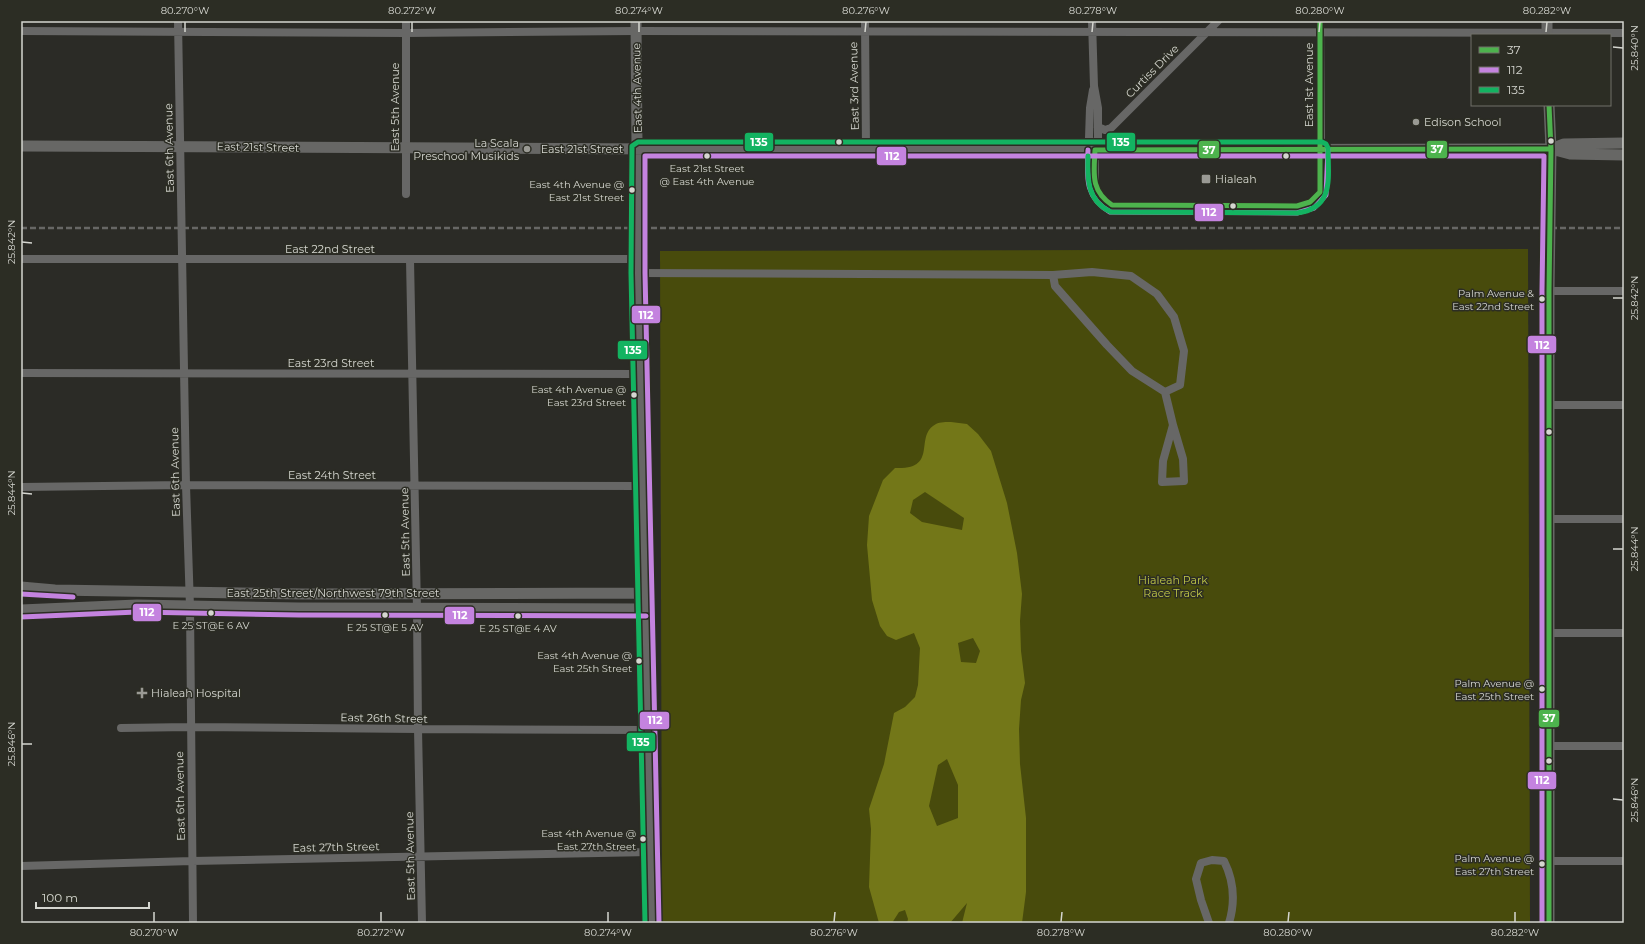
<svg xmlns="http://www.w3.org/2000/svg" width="1645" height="944" viewBox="0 0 1645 944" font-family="Montserrat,sans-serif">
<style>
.green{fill:#484b0c}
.water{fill:#737718;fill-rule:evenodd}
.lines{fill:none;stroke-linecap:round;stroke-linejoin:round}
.minor{stroke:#676766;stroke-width:8}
.major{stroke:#676765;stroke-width:11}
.rail{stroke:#676765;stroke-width:2.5;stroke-dasharray:6 3;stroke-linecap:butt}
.bus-1-casing{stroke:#2c2d24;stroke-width:8}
.bus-2-casing{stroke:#2c2d24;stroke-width:8}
.bus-3-casing{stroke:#2c2d24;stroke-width:8}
.bus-1{stroke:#4db34d;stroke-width:5}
.bus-2{stroke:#c483df;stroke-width:5}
.bus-3{stroke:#13b361;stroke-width:5}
.ticks{fill:none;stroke:#d5d6d0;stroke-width:1.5}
.poi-dot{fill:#9a9a94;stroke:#2c2d24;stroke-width:1.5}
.bus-dot{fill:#d5d6d0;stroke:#2c2d24;stroke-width:1.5}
.labels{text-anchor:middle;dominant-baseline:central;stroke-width:3;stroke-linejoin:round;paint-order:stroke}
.bus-label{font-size:10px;fill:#d5d6d0;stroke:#2c2d24;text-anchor:end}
.street-label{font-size:11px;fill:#d5d6d0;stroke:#2c2d24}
.poi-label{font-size:11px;fill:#d5d6d0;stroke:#2c2d24;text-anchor:start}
.park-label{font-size:11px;fill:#c0c746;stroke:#2c2d24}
.line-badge{stroke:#2c2d24;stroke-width:1.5}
.badge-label{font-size:11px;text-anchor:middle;font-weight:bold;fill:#fff}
.neatline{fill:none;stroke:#d5d6d0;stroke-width:1.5}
.ticks-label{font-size:10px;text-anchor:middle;fill:#d5d6d0}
</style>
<rect width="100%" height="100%" fill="#2b2b26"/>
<path class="green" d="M1528 249 1530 923H662L660 251Z"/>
<path class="water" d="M951 422 967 424 978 434 991 451 1007 503 1017 553 1022 594 1020 621 1021 651 1025 683 1021 700 1019 729 1020 764 1026 818V892L1022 923H962L967 903 950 923H907L908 919 905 910 899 912 892 923H879L869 887 871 829 869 809 884 764 894 713 905 707 915 697 918 685 920 648 914 633 896 640 887 636 880 626 872 600 867 545 869 516 883 480 895 468C940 470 913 436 936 424 940 422 947 422 951 422ZM925 492 964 518 962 530 922 522 910 513 913 500ZM973 638 980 651 976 663 961 662 958 643ZM947 759 958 785V818L937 826 929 806 938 765Z"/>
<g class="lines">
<path class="minor" d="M178 21 186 485 190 607 193 923
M865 21 866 150
M1092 21 1094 86 1098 108V138L1095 150V187
M1320 21 1321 149
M21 31 406 33 636 31 1624 33
M1093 90 1090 108 1089 138 1095 150
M1098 127 1105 130 1111 128 1218 21
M406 194V21
M21 259H638
M410 260 417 609 418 729 422 923
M638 273 1053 275 1092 272 1131 276 1157 294 1174 317 1184 351 1180 385 1165 392 1132 371 1107 345 1055 286 1053 275
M1549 291H1624
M21 373 640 374
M1165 392 1173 425 1163 461 1162 482 1184 481 1183 459 1173 425
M1549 405H1624
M21 487 186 485 643 486
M1549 519H1624
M1550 633H1624
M121 728 190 727 418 729 648 730
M1550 746H1624
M1550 861H1624
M21 866 192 861 651 852
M1209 923 1201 900 1196 879 1201 863 1212 860 1224 861C1234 881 1235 903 1229 923"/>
<path class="major" d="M636 21 638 273 652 923
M1547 35V21
M21 146 866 150 1551 149 1570 154 1624 155
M1551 149 1564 144 1624 143
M21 587 55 590 303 594 645 593
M21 610 137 605 299 608 646 609
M1549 923V291L1551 149 1549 105"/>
<path class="rail" d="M21 228H1624"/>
<g class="bus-1-casing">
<path id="bus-1" d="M1549 105 1551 149 1549 291V923
M1095 150 1551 149
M1095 150C1094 173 1090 190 1112 205L1297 206 1310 202 1320 192V21"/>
</g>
<g class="bus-2-casing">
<path id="bus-2" d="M1088 150C1087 176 1084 197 1110 212L1297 213 1314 208 1326 195 1328 149
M21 594 73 597
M21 617 137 612 299 615 646 616
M659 923 645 273V156H1544L1542 291V923"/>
</g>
<g class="bus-3-casing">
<path id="bus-3" d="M645 923 631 273 632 146 638 142H1322L1326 144 1328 148C1328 177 1335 208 1297 213L1111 212C1087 201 1087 179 1088 156"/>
</g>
<use href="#bus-1" class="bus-1"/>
<use href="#bus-2" class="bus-2"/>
<use href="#bus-3" class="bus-3"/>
</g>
<path class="ticks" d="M185 32V22M412 32V22M639 32V22M865 32 866 22M1092 32 1093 22M1319 32 1320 22M1546 32 1547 22M1613 47 1623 48M22 242 32 243M1613 298H1623M22 493 32 494M1613 549H1623M22 744H32M1613 799 1623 800M154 922V912M381 922V912M608 922V912M834 922 835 912M1061 922 1062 912M1288 922 1289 912M1515 922V912"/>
<g class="poi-dot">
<circle cx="1416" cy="122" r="4"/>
<circle cx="527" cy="149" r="4"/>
<rect x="1201" y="174" width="10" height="10" rx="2"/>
<path d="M140 687h4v4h4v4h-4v4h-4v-4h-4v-4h4z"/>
</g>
<g class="bus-dot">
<circle cx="1551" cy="141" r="3.5"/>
<circle cx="839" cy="142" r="3.5"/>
<circle cx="707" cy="156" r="3.5"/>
<circle cx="1286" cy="156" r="3.5"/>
<circle cx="632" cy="190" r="3.5"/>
<circle cx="1233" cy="206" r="3.5"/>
<circle cx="1542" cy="299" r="3.5"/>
<circle cx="634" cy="395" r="3.5"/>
<circle cx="1549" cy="432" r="3.5"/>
<circle cx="211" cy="613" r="3.5"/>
<circle cx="385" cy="615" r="3.5"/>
<circle cx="518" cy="616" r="3.5"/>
<circle cx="639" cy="661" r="3.5"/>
<circle cx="1542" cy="689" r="3.5"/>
<circle cx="1549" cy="761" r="3.5"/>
<circle cx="643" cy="839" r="3.5"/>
<circle cx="1542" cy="864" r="3.5"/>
</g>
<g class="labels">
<g class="bus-label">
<text x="707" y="168" text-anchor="middle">East 21st Street<tspan x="707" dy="13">@ East 4th Avenue</tspan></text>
<text x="624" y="184">East 4th Avenue @<tspan x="624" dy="13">East 21st Street</tspan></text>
<text x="1534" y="293">Palm Avenue &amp;<tspan x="1534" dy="13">East 22nd Street</tspan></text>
<text x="626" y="389">East 4th Avenue @<tspan x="626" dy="13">East 23rd Street</tspan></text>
<text x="211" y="625" text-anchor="middle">E 25 ST@E 6 AV</text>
<text x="385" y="627" text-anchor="middle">E 25 ST@E 5 AV</text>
<text x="518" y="628" text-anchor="middle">E 25 ST@E 4 AV</text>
<text x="632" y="655">East 4th Avenue @<tspan x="632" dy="13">East 25th Street</tspan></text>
<text x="1534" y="683">Palm Avenue @<tspan x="1534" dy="13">East 25th Street</tspan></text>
<text x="636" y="833">East 4th Avenue @<tspan x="636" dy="13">East 27th Street</tspan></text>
<text x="1534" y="858">Palm Avenue @<tspan x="1534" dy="13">East 27th Street</tspan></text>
</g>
<g class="street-label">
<text transform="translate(1152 71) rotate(-45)">Curtiss Drive</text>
<text transform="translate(1309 85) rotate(-90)">East 1st Avenue</text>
<text transform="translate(854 86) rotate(-91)">East 3rd Avenue</text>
<text transform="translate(637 88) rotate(-91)">East 4th Avenue</text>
<text transform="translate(395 107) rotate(-90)">East 5th Avenue</text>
<text transform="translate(258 147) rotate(1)">East 21st Street</text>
<text transform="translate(169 148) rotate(-91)">East 6th Avenue</text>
<text x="582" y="149">East 21st Street</text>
<text x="330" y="249">East 22nd Street</text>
<text x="331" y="363">East 23rd Street</text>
<text transform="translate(175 472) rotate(-91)">East 6th Avenue</text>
<text x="332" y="475">East 24th Street</text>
<text transform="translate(405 532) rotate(-91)">East 5th Avenue</text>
<text x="333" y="593">East 25th Street/Northwest 79th Street</text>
<text transform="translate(384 718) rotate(1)">East 26th Street</text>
<text transform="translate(180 796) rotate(-91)">East 6th Avenue</text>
<text transform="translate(336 847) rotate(-1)">East 27th Street</text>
<text transform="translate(410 856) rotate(-91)">East 5th Avenue</text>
</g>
<g class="poi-label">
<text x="1424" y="122">Edison School</text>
<text x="519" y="143" text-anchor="end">La Scala<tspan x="519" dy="13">Preschool Musikids</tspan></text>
<text x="1215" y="179">Hialeah</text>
<text x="151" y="693">Hialeah Hospital</text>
</g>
<g class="park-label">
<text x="1173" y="580">Hialeah Park<tspan x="1173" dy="13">Race Track</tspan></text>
</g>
</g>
<g class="line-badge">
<rect x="744" y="132" width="30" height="20" rx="4" fill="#13b361"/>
<rect x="1106" y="132" width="30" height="20" rx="4" fill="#13b361"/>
<rect x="1426" y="140" width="22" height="19" rx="4" fill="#4db34d"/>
<rect x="1198" y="140" width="22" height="19" rx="4" fill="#4db34d"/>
<rect x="876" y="146" width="31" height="20" rx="4" fill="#c483df"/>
<rect x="1194" y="203" width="30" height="19" rx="4" fill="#c483df"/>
<rect x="631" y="305" width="30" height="19" rx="4" fill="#c483df"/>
<rect x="1527" y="335" width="30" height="19" rx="4" fill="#c483df"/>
<rect x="617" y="340" width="31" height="20" rx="4" fill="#13b361"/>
<rect x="132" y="603" width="30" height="19" rx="4" fill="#c483df"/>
<rect x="444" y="606" width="31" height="19" rx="4" fill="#c483df"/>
<rect x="1538" y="709" width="22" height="19" rx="4" fill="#4db34d"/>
<rect x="639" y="711" width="31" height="19" rx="4" fill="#c483df"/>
<rect x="626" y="732" width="30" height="20" rx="4" fill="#13b361"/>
<rect x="1527" y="771" width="30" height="19" rx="4" fill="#c483df"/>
</g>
<g class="badge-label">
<text x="759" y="146">135</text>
<text x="1121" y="146">135</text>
<text x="1437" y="153">37</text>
<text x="1209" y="154">37</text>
<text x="892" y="160">112</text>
<text x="1209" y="216">112</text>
<text x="646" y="319">112</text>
<text x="1542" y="349">112</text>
<text x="633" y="354">135</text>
<text x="147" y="616">112</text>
<text x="460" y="619">112</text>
<text x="1549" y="722">37</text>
<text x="655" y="724">112</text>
<text x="641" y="746">135</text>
<text x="1542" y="784">112</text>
</g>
<rect width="1645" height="944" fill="none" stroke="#2c2d24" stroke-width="44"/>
<rect x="1471" y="34" width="140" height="72" fill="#2c2d24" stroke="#707169"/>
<rect x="1479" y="47" width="20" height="6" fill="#4db34d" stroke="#707169"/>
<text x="1507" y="54" font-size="12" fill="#d5d6d0">37</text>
<rect x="1479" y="67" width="20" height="6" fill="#c483df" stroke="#707169"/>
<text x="1507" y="74" font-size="12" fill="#d5d6d0">112</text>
<rect x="1479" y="87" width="20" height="6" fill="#13b361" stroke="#707169"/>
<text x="1507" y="94" font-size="12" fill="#d5d6d0">135</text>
<path d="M36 902v6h113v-6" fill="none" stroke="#d5d6d0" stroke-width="2"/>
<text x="42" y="902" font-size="12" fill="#d5d6d0" stroke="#2c2d24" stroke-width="3" paint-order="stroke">100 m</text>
<rect x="22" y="22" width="1601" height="900" class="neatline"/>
<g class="ticks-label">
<text x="185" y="14">80.270°W</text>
<text x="412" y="14">80.272°W</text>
<text x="639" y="14">80.274°W</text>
<text x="866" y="14">80.276°W</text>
<text x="1093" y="14">80.278°W</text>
<text x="1320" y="14">80.280°W</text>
<text x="1547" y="14">80.282°W</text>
<text transform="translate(1634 48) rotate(-90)" y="4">25.840°N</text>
<text transform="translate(11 242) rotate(-90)" y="4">25.842°N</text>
<text transform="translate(1634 298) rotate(-90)" y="4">25.842°N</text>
<text transform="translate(11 493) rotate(-90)" y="4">25.844°N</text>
<text transform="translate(1634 549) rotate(-90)" y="4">25.844°N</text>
<text transform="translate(11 744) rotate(-90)" y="4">25.846°N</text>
<text transform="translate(1634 800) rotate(-90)" y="4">25.846°N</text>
<text x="154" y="936">80.270°W</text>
<text x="381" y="936">80.272°W</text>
<text x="608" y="936">80.274°W</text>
<text x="834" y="936">80.276°W</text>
<text x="1061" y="936">80.278°W</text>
<text x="1288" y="936">80.280°W</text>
<text x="1515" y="936">80.282°W</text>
</g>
</svg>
